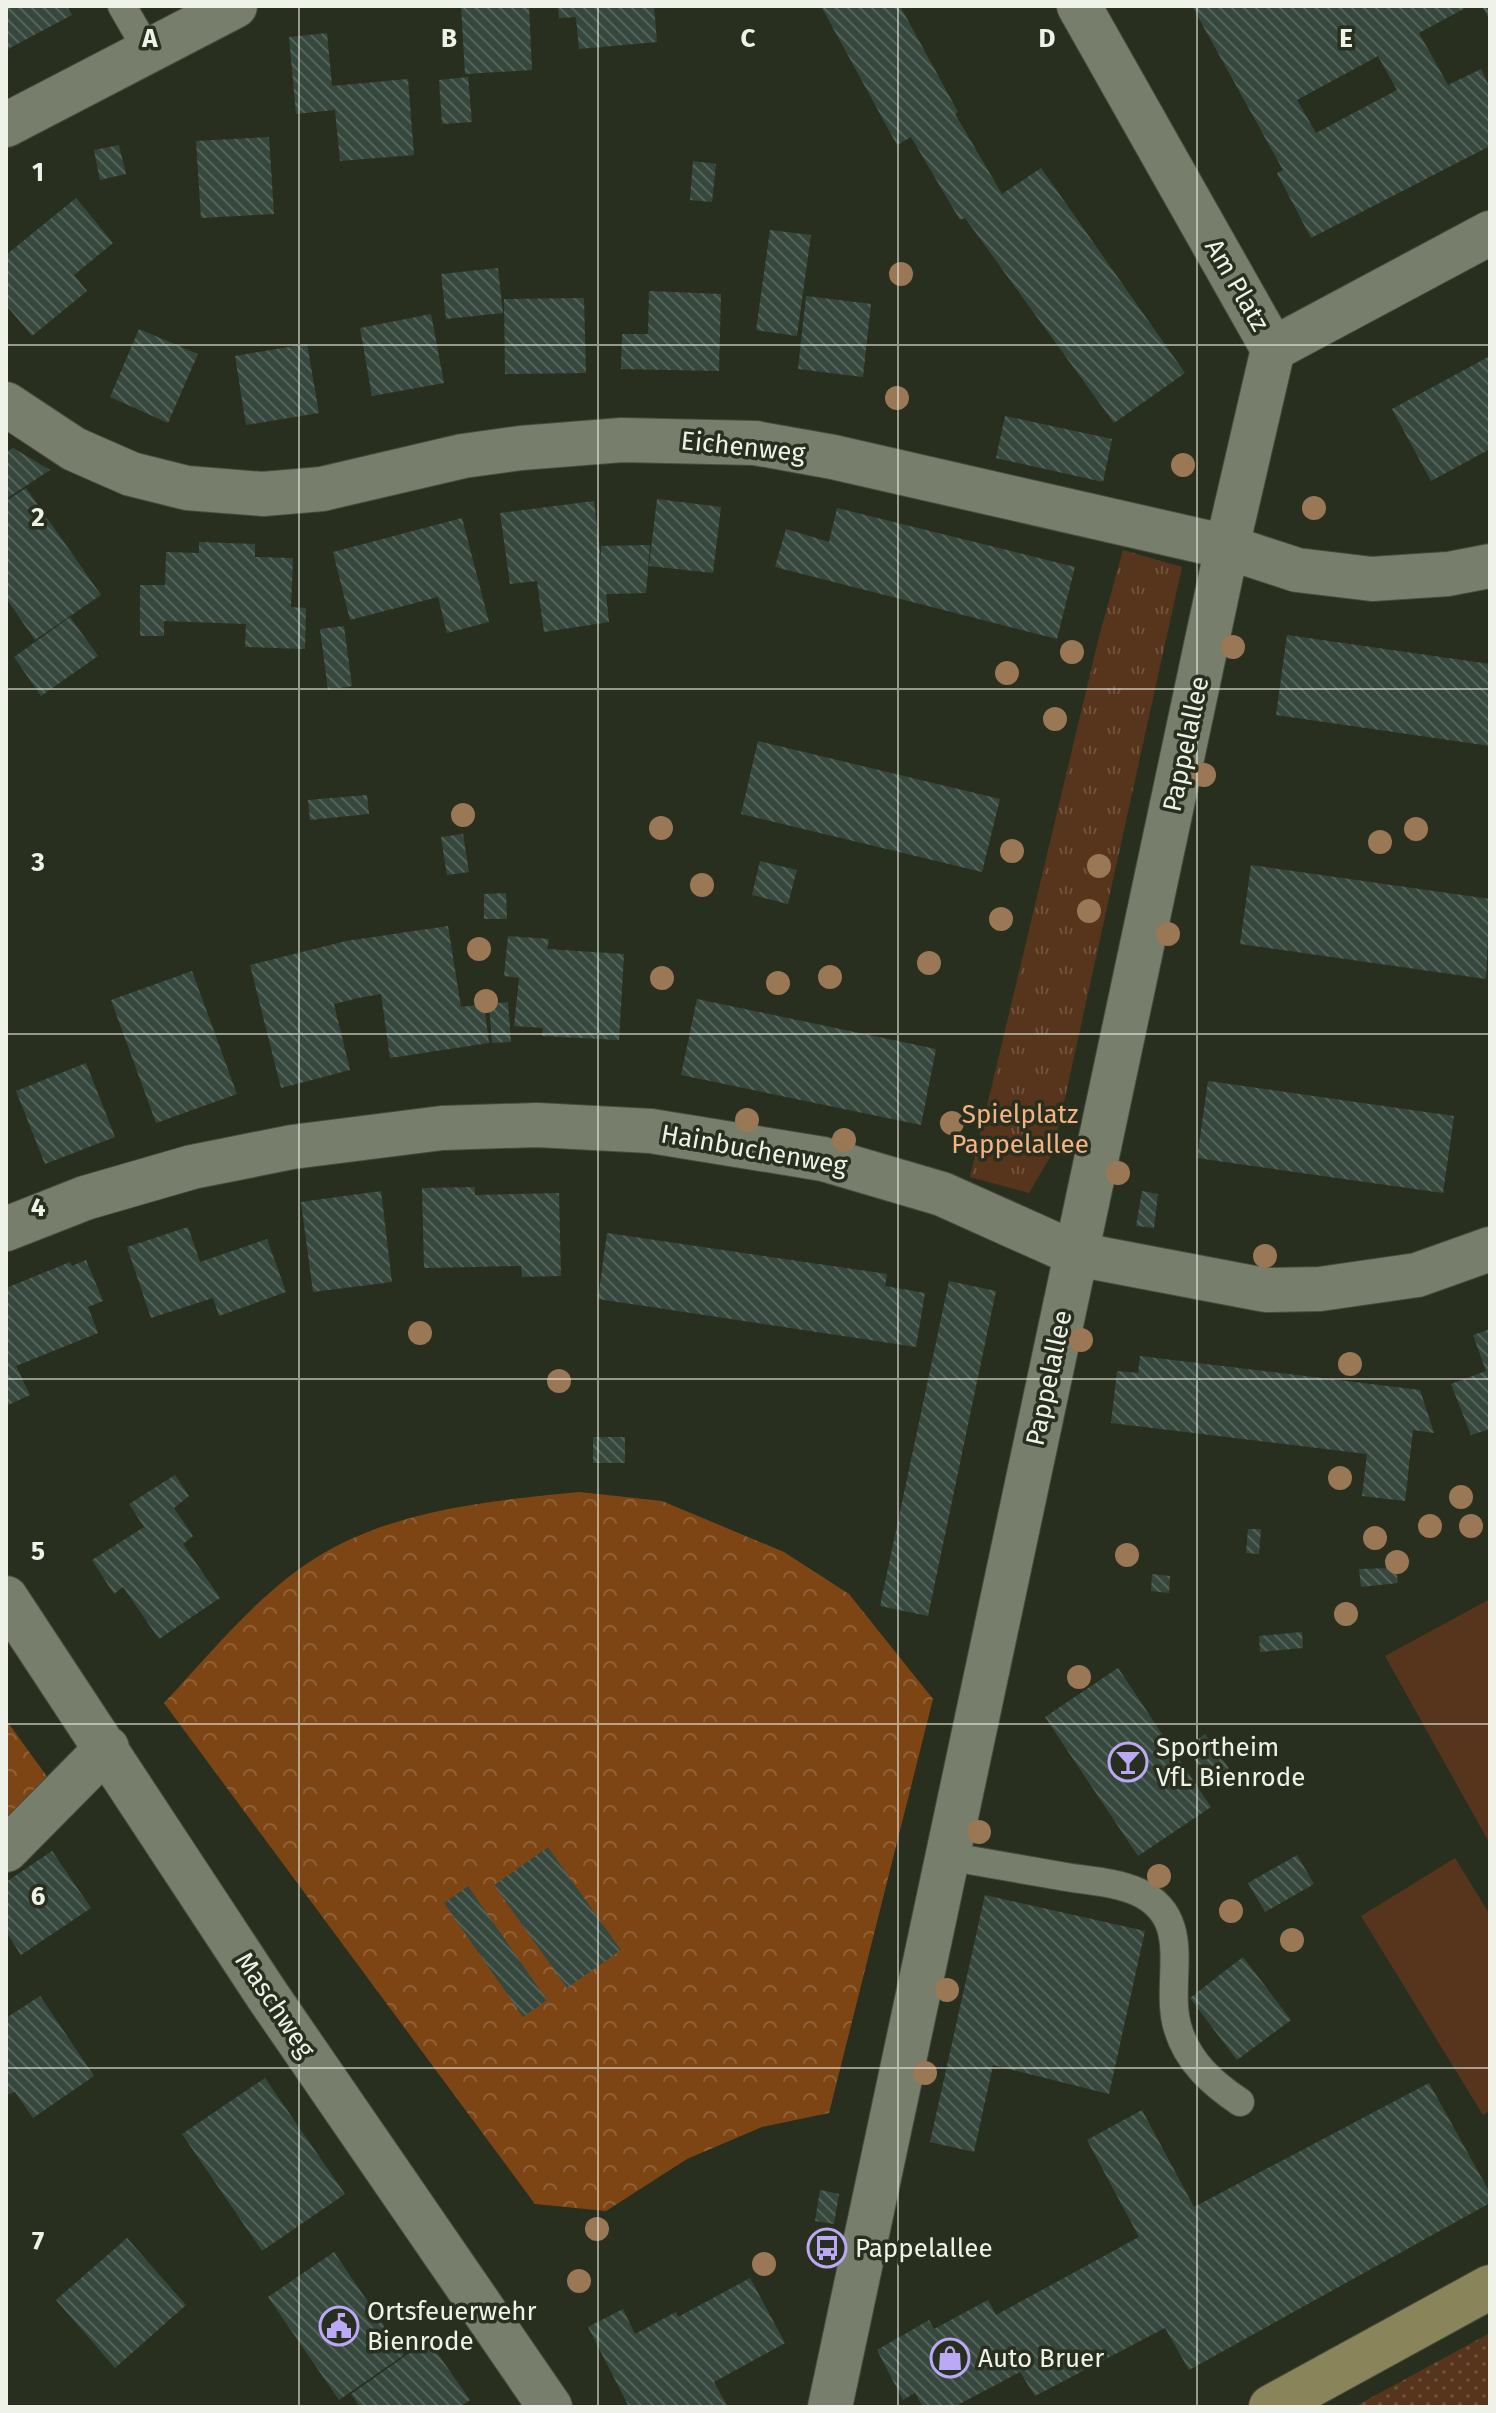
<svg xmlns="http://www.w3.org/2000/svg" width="1496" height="2413" viewBox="0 0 1496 2413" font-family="'Fira Sans',sans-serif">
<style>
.grass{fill:url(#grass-dots)}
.forest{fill:url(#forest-crowns)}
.park{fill:url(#park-tufts)}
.pitch{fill:#56351c}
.building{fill:url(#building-back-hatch);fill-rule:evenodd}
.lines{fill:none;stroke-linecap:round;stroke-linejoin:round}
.lane-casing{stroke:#474c3e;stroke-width:30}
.street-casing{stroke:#474c3e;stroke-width:46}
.secondary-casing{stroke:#474c3e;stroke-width:46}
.lane{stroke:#777e6b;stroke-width:28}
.street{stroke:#777e6b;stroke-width:44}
.secondary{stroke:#89845a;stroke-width:44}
.tree{fill:#9a7755}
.grid{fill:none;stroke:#eef2e8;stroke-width:2;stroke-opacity:0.55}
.labels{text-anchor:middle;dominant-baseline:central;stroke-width:7;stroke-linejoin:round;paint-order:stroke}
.street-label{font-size:26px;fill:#eef2e8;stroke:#292f1f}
.park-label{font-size:26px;fill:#f6b281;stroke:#292f1f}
.poi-label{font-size:26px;fill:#eef2e8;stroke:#292f1f;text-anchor:start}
.grid-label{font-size:26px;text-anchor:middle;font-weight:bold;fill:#eef2e8;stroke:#292f1f;stroke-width:7;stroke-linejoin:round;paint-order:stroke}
</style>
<defs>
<pattern id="grass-dots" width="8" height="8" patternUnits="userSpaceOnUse" patternTransform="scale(2)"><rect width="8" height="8" fill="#56351c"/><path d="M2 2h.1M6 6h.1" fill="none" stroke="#6f533d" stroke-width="1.8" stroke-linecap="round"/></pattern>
<pattern id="forest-crowns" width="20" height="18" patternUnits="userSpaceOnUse" patternTransform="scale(2)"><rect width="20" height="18" fill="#7e4514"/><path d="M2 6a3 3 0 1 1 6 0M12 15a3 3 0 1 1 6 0" fill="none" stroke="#916036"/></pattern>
<pattern id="park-tufts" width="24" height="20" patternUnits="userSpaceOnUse" patternTransform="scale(2)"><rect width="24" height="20" fill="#56351c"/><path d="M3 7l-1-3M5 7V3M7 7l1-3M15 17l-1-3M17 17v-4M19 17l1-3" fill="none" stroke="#6f533d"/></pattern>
<pattern id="building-back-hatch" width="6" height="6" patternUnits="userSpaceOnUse" patternTransform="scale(2)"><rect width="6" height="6" fill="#36483d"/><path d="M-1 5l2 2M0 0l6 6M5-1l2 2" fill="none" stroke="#536359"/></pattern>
</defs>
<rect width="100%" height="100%" fill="#292f1f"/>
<path class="grass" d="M1490 2333V2407H1354Z"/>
<path class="forest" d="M579 1492 662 1501 784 1552 849 1594 933 1699 829 2113 762 2127 687 2159 606 2211 535 2204 164 1703C211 1653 256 1596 314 1559 393 1509 490 1501 579 1492Z
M6 1720 51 1782 6 1824Z"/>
<path class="park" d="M1123 550 1182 567 1053 1152 1029 1193 970 1177 1099 637Z"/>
<path class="pitch" d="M1490 1599V1844L1385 1656Z
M1455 1858 1490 1915V2111L1483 2115 1361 1916Z"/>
<path class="building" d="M6 6H67L72 15 6 50Z
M461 6H529L532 70 465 74Z
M558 6H654L657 42 579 49 576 17 559 18Z
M821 6H900L958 112 955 114 1002 194 1041 168 1185 373 1114 423 965 218 960 220 911 137 897 145Z
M1192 6H1469L1419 33 1448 85 1481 69 1490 88V146L1311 238 1277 173 1283 170ZM1378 56 1397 90 1316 133 1297 100Z
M1482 6H1490V21Z
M327 33 332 86 408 79 414 155 340 161 335 110 296 114 289 37Z
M468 77 472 122 442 124 439 80Z
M269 137 274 214 201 218 196 141Z
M119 145 126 174 100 180 94 150Z
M693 161 716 164 712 202 690 200Z
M76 198 113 243 74 275 87 291 32 336 6 305V255Z
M770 230 811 235 797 336 756 330Z
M498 268 503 313 446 319 441 274Z
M649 291 721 294 719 371 621 369 622 334H648Z
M806 296 871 304 863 377 798 369Z
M584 298 586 373 505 374 504 299Z
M431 314 444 383 372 396 360 328Z
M139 329 198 354 168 423 110 397Z
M307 344 319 413 246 425 235 356Z
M1490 356V449L1431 481 1392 409Z
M1005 416 1112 439 1103 482 996 458Z
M13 448 50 470 6 499V452Z
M26 488 101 595 35 640 6 598V501Z
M657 499 721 507 713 573 649 566Z
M594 501 601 560V546L650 545 646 593 606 594 609 622 544 632 537 581 510 584 500 513Z
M837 508 1075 567 1057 639 775 567 786 529 829 542Z
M462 518 489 622 447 633 438 597 350 620 333 552Z
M199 542 255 544V557L293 558 291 607 306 608 305 649 245 647 246 624 164 621V636H140V585H165L166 552 199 553Z
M70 617 98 656 41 696 14 657Z
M344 626 352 686 328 690 320 629Z
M1287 635 1490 664V746L1276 715Z
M758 741 1000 799 982 872 741 814Z
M367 795 369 814 310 820 308 800Z
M463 834 469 872 447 875 441 837Z
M760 861 797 870 788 904 752 895Z
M1251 865 1490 899 1486 979 1240 944Z
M506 893 507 919H484V894Z
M448 926 461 1007 484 1004 489 1043 390 1058 381 994 358 998 334 1004 350 1070 281 1088 250 965 346 941Z
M508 936 549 939 547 949 624 954 619 1040 542 1036 543 1028 514 1026 519 978 504 976Z
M192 971 237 1094 156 1123 111 1000Z
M697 999 936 1049 921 1125 681 1075Z
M508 1002 511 1042 492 1043 489 1004Z
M86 1063 115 1137 45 1164 16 1091Z
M1208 1081 1454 1116 1443 1193 1197 1158Z
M475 1187V1195L559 1193 561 1276 522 1277 521 1266 424 1268 422 1188Z
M381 1191 392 1282 313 1292 301 1202Z
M1142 1191 1158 1194 1154 1228 1136 1226Z
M188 1227 200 1262 267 1239 286 1292 219 1316 213 1298 151 1318 127 1247Z
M607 1233 887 1274 885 1286 925 1293 916 1347 598 1299Z
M86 1260 103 1301 88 1307 98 1333 16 1366 30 1395 6 1406V1288L70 1262 72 1266Z
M949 1281 996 1291 928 1616 880 1606Z
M1490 1329V1429L1471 1435 1451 1384 1486 1371 1473 1335Z
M1140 1356 1420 1390 1434 1433 1413 1430 1405 1501 1362 1496 1367 1454 1111 1423 1117 1371 1138 1373Z
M593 1437H625V1463H593Z
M175 1475 189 1496 174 1508 193 1536 183 1544 220 1598 159 1639 123 1587 114 1594 92 1560 144 1527 129 1504Z
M1248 1529H1261L1259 1554 1246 1553Z
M1396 1568 1398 1583 1361 1587 1359 1569Z
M1152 1574 1170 1576 1169 1593 1151 1591Z
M1302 1632 1303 1648 1260 1652 1259 1636Z
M1118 1668 1211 1807 1138 1856 1045 1717Z
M1205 1734 1230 1770 1212 1783 1186 1748Z
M548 1847 621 1950 567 1988 494 1885Z
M52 1851 91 1908 21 1955 6 1932V1882Z
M1297 1855 1314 1884 1265 1912 1248 1883Z
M468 1886 547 2000 523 2017 444 1903Z
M985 1895 1145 1931 1109 2094 993 2065 974 2152 930 2142Z
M1243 1957 1291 2020 1237 2060 1190 1998Z
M40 1996 94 2076 33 2118 15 2092 6 2095V2018Z
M265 2078 345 2194 262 2251 182 2134Z
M1429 2083 1490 2193V2203L1189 2370 1165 2328 1035 2396 1020 2372 954 2407H923L915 2393 903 2400 877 2350 929 2320 934 2329 988 2300 996 2315 1139 2237 1087 2140 1142 2110 1194 2207Z
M820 2190 839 2194 834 2224 815 2221Z
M127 2238 186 2305 115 2368 56 2300Z
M334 2252 404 2355 339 2400 268 2297Z
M750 2278 785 2343 714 2382 728 2407H629L588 2327 623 2309 635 2334 676 2312 678 2317Z
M428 2340 470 2400 460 2407H360L351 2394Z"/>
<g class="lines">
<g class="lane-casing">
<path id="lane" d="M122 6 148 51
M946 1856C986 1863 1026 1870 1066 1877 1090 1881 1116 1882 1138 1892 1197 1919 1163 1982 1178 2029 1188 2062 1213 2084 1240 2102"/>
</g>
<g class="street-casing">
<path id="street" d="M1079 6 1273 349
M6 125 235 6
M1273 349 1490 233
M6 404 74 449 131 474 187 488 263 494 322 489 463 456 521 448 622 440 755 443 833 457 1227 547 1297 570 1372 579 1448 574 1490 566
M6 1229 85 1198 192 1167 292 1147 442 1128 537 1125 651 1131 823 1159 942 1194 1076 1254 1265 1290 1320 1289 1417 1275 1490 1249
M6 1598 267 1995 550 2407
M6 1850 107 1748
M830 2407 1227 547 1273 349"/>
</g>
<g class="secondary-casing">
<path id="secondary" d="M1271 2407 1490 2287"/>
</g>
<use href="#lane" class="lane"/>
<use href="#street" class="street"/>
<use href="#secondary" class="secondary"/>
</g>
<g class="tree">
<circle cx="901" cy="274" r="12"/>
<circle cx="897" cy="398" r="12"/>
<circle cx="1183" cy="465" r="12"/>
<circle cx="1314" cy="508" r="12"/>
<circle cx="1233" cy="647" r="12"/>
<circle cx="1072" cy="652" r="12"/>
<circle cx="1007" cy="673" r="12"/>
<circle cx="1055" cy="719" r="12"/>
<circle cx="1204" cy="775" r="12"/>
<circle cx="463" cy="815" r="12"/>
<circle cx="661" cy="828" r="12"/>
<circle cx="1416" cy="829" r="12"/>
<circle cx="1380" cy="842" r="12"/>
<circle cx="1012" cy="851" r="12"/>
<circle cx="1099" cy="866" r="12"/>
<circle cx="702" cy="885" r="12"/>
<circle cx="1089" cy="911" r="12"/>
<circle cx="1001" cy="919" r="12"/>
<circle cx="1168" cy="934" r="12"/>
<circle cx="479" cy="949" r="12"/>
<circle cx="929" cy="963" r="12"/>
<circle cx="830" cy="977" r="12"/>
<circle cx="662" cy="978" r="12"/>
<circle cx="778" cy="983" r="12"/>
<circle cx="486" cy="1001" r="12"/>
<circle cx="747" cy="1120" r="12"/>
<circle cx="952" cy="1123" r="12"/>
<circle cx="844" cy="1140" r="12"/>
<circle cx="1118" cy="1173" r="12"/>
<circle cx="1265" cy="1256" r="12"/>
<circle cx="420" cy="1333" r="12"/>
<circle cx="1081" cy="1340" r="12"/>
<circle cx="1350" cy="1364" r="12"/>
<circle cx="559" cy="1381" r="12"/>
<circle cx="1340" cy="1478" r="12"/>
<circle cx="1461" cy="1497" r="12"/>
<circle cx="1430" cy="1526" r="12"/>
<circle cx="1471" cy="1526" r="12"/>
<circle cx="1375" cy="1538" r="12"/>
<circle cx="1127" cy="1555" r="12"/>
<circle cx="1397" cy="1562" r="12"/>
<circle cx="1346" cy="1614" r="12"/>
<circle cx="1079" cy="1677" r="12"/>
<circle cx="979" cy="1832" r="12"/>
<circle cx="1159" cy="1876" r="12"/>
<circle cx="1231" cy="1911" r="12"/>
<circle cx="1292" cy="1940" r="12"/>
<circle cx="947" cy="1990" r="12"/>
<circle cx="925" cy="2073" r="12"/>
<circle cx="597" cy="2229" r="12"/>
<circle cx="764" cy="2264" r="12"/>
<circle cx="579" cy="2281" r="12"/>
</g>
<path class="grid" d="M299 6V2407M598 6V2407M898 6V2407M1197 6V2407M6 345H1490M6 689H1490M6 1034H1490M6 1379H1490M6 1724H1490M6 2068H1490"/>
<defs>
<g id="bar-ring" transform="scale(2)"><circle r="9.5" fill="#292f1f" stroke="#bca9f5" stroke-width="1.5"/><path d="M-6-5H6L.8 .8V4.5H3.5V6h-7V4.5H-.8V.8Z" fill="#bca9f5"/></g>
<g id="bus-ring" transform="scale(2)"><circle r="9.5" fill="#292f1f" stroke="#bca9f5" stroke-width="1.5"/><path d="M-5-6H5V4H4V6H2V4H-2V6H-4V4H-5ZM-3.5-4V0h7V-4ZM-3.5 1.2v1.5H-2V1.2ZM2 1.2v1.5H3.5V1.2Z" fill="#bca9f5"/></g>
<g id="civic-ring" transform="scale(2)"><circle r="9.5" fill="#292f1f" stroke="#bca9f5" stroke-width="1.5"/><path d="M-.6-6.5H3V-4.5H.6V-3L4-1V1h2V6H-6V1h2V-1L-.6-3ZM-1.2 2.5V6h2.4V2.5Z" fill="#bca9f5"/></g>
<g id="shop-ring" transform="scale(2)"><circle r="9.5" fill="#292f1f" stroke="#bca9f5" stroke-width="1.5"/><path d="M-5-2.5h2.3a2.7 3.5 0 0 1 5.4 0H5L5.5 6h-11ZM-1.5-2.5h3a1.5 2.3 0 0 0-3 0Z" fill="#bca9f5"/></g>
</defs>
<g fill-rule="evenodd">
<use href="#bar-ring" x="1128" y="1762"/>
<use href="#bus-ring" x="827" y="2248"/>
<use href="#civic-ring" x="339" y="2326"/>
<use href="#shop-ring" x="950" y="2358"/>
</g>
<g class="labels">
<g class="street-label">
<text transform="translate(1237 285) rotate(60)">Am Platz</text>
<text transform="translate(743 447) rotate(6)">Eichenweg</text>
<text transform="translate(1186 744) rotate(-78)">Pappelallee</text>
<text transform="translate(754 1150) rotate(10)">Hainbuchenweg</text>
<text transform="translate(1049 1378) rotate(-78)">Pappelallee</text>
<text transform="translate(275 2005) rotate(56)">Maschweg</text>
</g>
<g class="park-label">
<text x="1020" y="1114">Spielplatz<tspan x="1020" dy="30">Pappelallee</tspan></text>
</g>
<g class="poi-label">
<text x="1156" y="1747">Sportheim<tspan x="1156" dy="30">VfL Bienrode</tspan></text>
<text x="855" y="2248">Pappelallee</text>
<text x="367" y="2311">Ortsfeuerwehr<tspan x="367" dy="30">Bienrode</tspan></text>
<text x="978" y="2358">Auto Bruer</text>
</g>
</g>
<g class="grid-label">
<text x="150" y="47">A</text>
<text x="449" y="47">B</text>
<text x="748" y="47">C</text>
<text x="1047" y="47">D</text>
<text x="1346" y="47">E</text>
<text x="38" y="181">1</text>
<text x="38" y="526">2</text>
<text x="38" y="871">3</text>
<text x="38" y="1216">4</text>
<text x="38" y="1560">5</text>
<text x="38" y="1905">6</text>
<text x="38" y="2250">7</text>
</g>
<rect width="1496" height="2413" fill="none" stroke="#eef2e8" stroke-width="16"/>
</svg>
